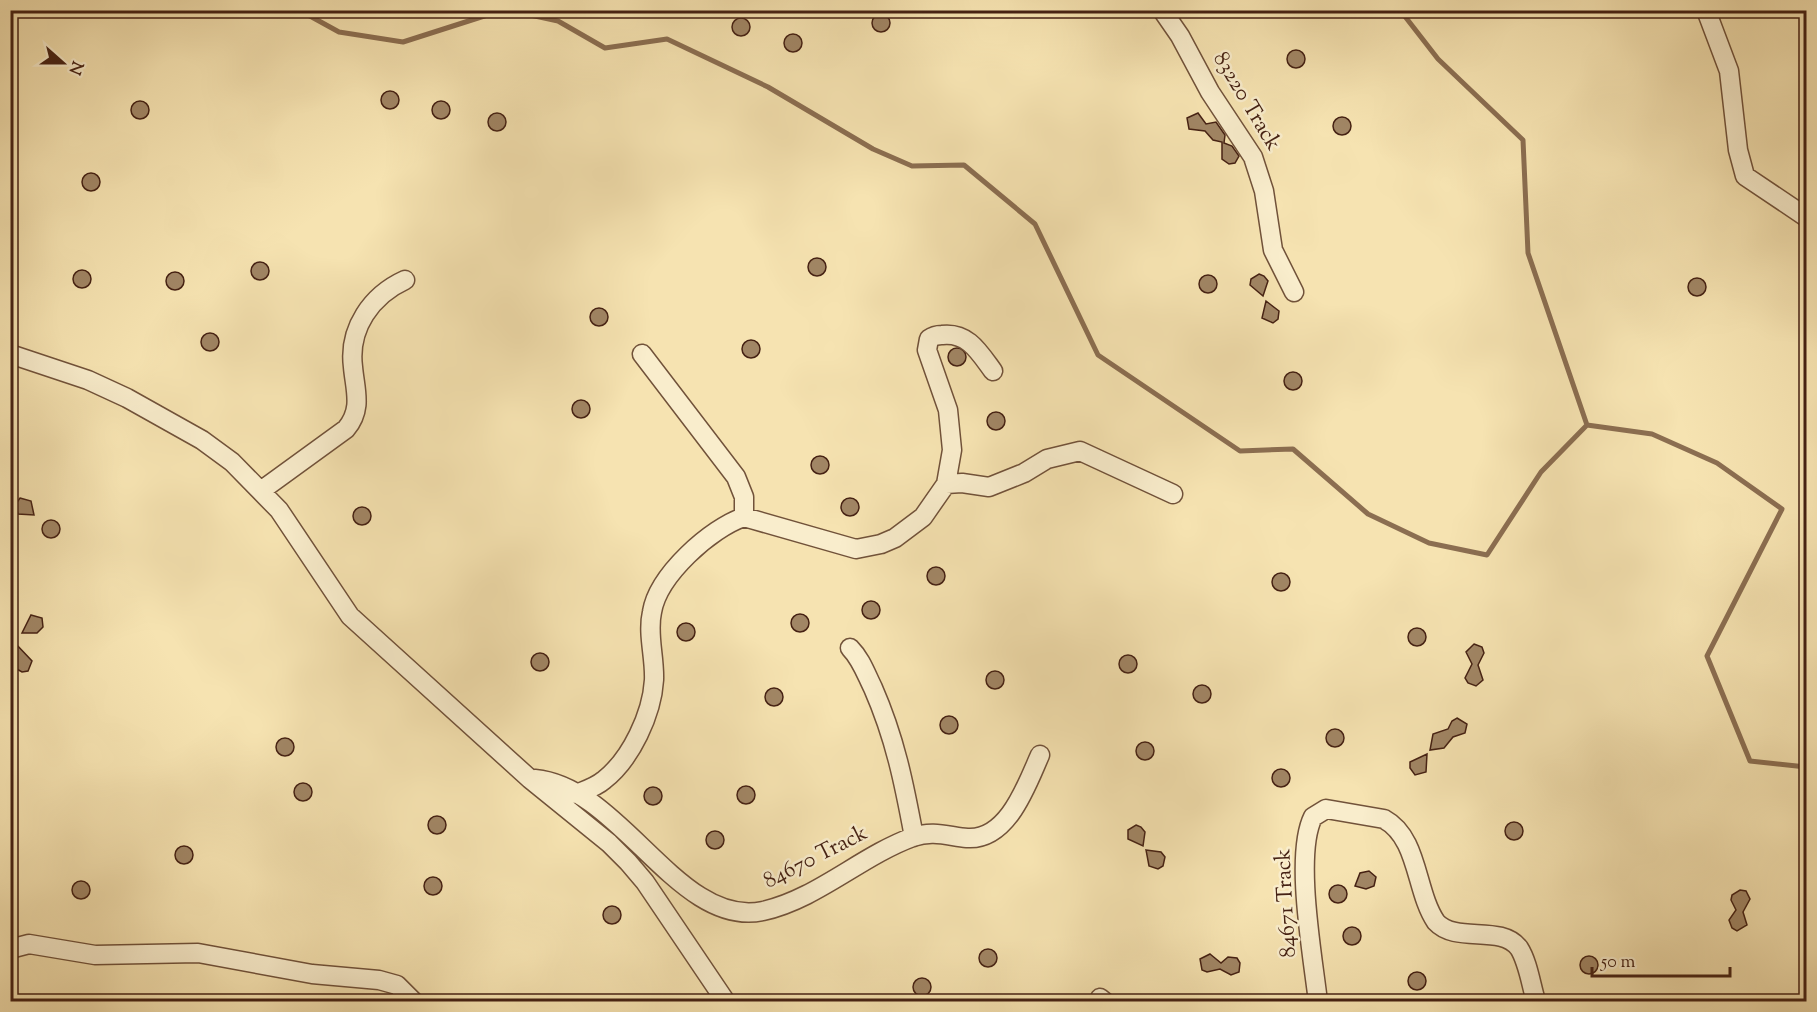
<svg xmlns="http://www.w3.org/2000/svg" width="1817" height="1012" viewBox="0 0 1817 1012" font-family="'Sorts Mill Goudy',serif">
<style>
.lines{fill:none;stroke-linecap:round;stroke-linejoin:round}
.stream{stroke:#8b6e51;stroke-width:5}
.building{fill:#a18665;stroke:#452113;stroke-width:1.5}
.minor-casing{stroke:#71523a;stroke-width:21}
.minor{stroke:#f9edcc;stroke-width:18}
.labels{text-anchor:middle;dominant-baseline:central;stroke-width:5;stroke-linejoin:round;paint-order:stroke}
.street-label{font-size:22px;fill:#452113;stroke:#f9edcc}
</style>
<rect width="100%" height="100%" fill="#f6e3b1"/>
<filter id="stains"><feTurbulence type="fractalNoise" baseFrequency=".00333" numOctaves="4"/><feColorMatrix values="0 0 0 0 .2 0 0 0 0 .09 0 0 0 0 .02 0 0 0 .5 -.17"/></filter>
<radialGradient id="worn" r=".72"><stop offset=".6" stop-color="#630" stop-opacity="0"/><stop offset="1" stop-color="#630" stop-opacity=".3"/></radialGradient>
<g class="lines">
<path class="stream" d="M299 10 339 32 403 42 503 10
M507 10 558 21 605 48 667 39 768 87 873 149 912 166 964 165 1035 224 1098 355 1240 451 1293 449 1368 514 1429 543 1487 555 1541 472 1587 425 1652 434 1717 463 1782 509 1707 656 1750 761 1806 767
M1400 10 1438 59 1523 140 1528 253 1587 425"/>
</g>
<path class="building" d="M872 23a9 9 0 1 1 18 0a9 9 0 1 1-18 0Z
M732 27a9 9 0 1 1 18 0a9 9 0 1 1-18 0Z
M784 43a9 9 0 1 1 18 0a9 9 0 1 1-18 0Z
M1287 59a9 9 0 1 1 18 0a9 9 0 1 1-18 0Z
M381 100a9 9 0 1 1 18 0a9 9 0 1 1-18 0Z
M432 110a9 9 0 1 1 18 0a9 9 0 1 1-18 0Z
M131 110a9 9 0 1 1 18 0a9 9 0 1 1-18 0Z
M488 122a9 9 0 1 1 18 0a9 9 0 1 1-18 0Z
M1198 113 1206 124 1216 122 1225 135 1224 143 1232 146 1239 156 1235 163 1229 164 1222 159V142L1213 140 1205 131 1189 129 1187 118Z
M1333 126a9 9 0 1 1 18 0a9 9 0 1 1-18 0Z
M82 182a9 9 0 1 1 18 0a9 9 0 1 1-18 0Z
M808 267a9 9 0 1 1 18 0a9 9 0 1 1-18 0Z
M251 271a9 9 0 1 1 18 0a9 9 0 1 1-18 0Z
M73 279a9 9 0 1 1 18 0a9 9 0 1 1-18 0Z
M166 281a9 9 0 1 1 18 0a9 9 0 1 1-18 0Z
M1259 274 1264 276 1268 281 1263 296 1250 285 1251 279Z
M1199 284a9 9 0 1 1 18 0a9 9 0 1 1-18 0Z
M1688 287a9 9 0 1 1 18 0a9 9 0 1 1-18 0Z
M1266 301 1279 311 1278 319 1273 323 1262 318Z
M590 317a9 9 0 1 1 18 0a9 9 0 1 1-18 0Z
M201 342a9 9 0 1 1 18 0a9 9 0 1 1-18 0Z
M742 349a9 9 0 1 1 18 0a9 9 0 1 1-18 0Z
M948 357a9 9 0 1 1 18 0a9 9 0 1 1-18 0Z
M1284 381a9 9 0 1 1 18 0a9 9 0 1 1-18 0Z
M572 409a9 9 0 1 1 18 0a9 9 0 1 1-18 0Z
M987 421a9 9 0 1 1 18 0a9 9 0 1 1-18 0Z
M811 465a9 9 0 1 1 18 0a9 9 0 1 1-18 0Z
M841 507a9 9 0 1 1 18 0a9 9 0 1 1-18 0Z
M20 498 31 501 34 515 18 514 15 505Z
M353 516a9 9 0 1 1 18 0a9 9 0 1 1-18 0Z
M42 529a9 9 0 1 1 18 0a9 9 0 1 1-18 0Z
M927 576a9 9 0 1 1 18 0a9 9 0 1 1-18 0Z
M1272 582a9 9 0 1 1 18 0a9 9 0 1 1-18 0Z
M862 610a9 9 0 1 1 18 0a9 9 0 1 1-18 0Z
M791 623a9 9 0 1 1 18 0a9 9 0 1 1-18 0Z
M31 615 42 618 43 627 37 633H22Z
M677 632a9 9 0 1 1 18 0a9 9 0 1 1-18 0Z
M1408 637a9 9 0 1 1 18 0a9 9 0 1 1-18 0Z
M15 643 32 661 28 671 22 672 15 668Z
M1474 644 1482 647 1484 653 1478 665 1483 680 1476 686 1468 683 1465 678 1472 664 1466 652Z
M531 662a9 9 0 1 1 18 0a9 9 0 1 1-18 0Z
M1119 664a9 9 0 1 1 18 0a9 9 0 1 1-18 0Z
M986 680a9 9 0 1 1 18 0a9 9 0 1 1-18 0Z
M1193 694a9 9 0 1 1 18 0a9 9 0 1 1-18 0Z
M765 697a9 9 0 1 1 18 0a9 9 0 1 1-18 0Z
M940 725a9 9 0 1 1 18 0a9 9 0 1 1-18 0Z
M1457 718 1467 724 1465 733 1453 737 1444 748 1430 750 1433 734 1448 729 1452 721Z
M1326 738a9 9 0 1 1 18 0a9 9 0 1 1-18 0Z
M276 747a9 9 0 1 1 18 0a9 9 0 1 1-18 0Z
M1136 751a9 9 0 1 1 18 0a9 9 0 1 1-18 0Z
M1427 754 1426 772 1415 775 1410 768V762Z
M1272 778a9 9 0 1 1 18 0a9 9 0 1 1-18 0Z
M294 792a9 9 0 1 1 18 0a9 9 0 1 1-18 0Z
M737 795a9 9 0 1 1 18 0a9 9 0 1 1-18 0Z
M644 796a9 9 0 1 1 18 0a9 9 0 1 1-18 0Z
M428 825a9 9 0 1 1 18 0a9 9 0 1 1-18 0Z
M1505 831a9 9 0 1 1 18 0a9 9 0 1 1-18 0Z
M1136 825 1141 827 1145 832 1143 846 1128 839V830Z
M706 840a9 9 0 1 1 18 0a9 9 0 1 1-18 0Z
M175 855a9 9 0 1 1 18 0a9 9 0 1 1-18 0Z
M1146 850 1161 852 1165 857 1163 866 1158 869 1149 866Z
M1369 871 1376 877 1374 886 1366 889 1355 886 1360 873Z
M424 886a9 9 0 1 1 18 0a9 9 0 1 1-18 0Z
M72 890a9 9 0 1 1 18 0a9 9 0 1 1-18 0Z
M1329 894a9 9 0 1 1 18 0a9 9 0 1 1-18 0Z
M1740 890 1746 891 1750 899 1743 912 1747 925 1737 931 1732 928 1729 920 1736 910 1731 900 1732 895Z
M603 915a9 9 0 1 1 18 0a9 9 0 1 1-18 0Z
M1343 936a9 9 0 1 1 18 0a9 9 0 1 1-18 0Z
M979 958a9 9 0 1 1 18 0a9 9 0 1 1-18 0Z
M1210 954 1221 963 1228 957 1237 958 1240 963 1239 972 1231 975 1220 969 1207 972 1202 970 1200 959Z
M1580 965a9 9 0 1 1 18 0a9 9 0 1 1-18 0Z
M1408 981a9 9 0 1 1 18 0a9 9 0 1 1-18 0Z
M913 987a9 9 0 1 1 18 0a9 9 0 1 1-18 0Z"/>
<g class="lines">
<g class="minor-casing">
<path id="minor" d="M1162 10 1180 36 1210 92 1253 157 1264 191 1273 250 1294 292
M1706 10 1729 71 1738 150 1745 176 1806 217
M10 354 88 380 127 398 202 440 232 462 279 510 350 616 530 779 609 843 628 862 645 882 726 1002
M642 354 736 477 744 497V517
M946 484 962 483 989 487 1024 473 1047 459 1080 451 1173 494
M262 490 346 429C363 409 355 390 353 367 348 328 372 295 405 280
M850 648C861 659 866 674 873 688 895 738 904 783 914 837
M535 779C621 787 679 929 763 911 817 899 861 856 913 837 932 830 948 836 967 838 1008 841 1027 784 1040 755
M576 794C586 790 596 787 604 780 631 759 652 714 654 680 655 657 647 634 652 612 658 575 711 528 744 517L856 549 881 544 895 538 923 517 946 484 952 450 948 410 927 350 929 339C933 336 936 335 942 335 968 332 979 352 993 371
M10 949 29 944 95 955 198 953 312 974 379 980 397 985 414 1002
M1100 998 1105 1002
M1318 1002C1313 957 1294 855 1313 817L1326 809 1384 819C1419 838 1415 891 1436 922 1456 944 1501 924 1519 948 1528 962 1531 985 1536 1001"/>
</g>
<use href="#minor" class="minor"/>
</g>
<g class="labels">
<g class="street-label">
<text transform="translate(1246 102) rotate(59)">83220 Track</text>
<text transform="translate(816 858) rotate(-27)">84670 Track</text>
<text transform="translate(1287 903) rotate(-93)">84671 Track</text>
</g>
</g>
<rect width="1817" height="1012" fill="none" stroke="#f6e3b1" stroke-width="36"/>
<rect x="12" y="12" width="1793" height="988" fill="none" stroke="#452113" stroke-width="3"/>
<rect x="18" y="18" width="1781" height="976" fill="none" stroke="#452113" stroke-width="1.5"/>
<g transform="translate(63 63) rotate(111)" stroke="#f9edcc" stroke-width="4.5" paint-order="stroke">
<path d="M0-4.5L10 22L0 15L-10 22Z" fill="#452113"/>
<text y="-9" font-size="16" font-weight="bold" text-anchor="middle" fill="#452113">N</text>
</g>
<path d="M1592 967v9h138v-9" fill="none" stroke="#452113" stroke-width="3"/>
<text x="1601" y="967" font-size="18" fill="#452113" stroke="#f9edcc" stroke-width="4.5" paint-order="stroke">50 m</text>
<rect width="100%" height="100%" filter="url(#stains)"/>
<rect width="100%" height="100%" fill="url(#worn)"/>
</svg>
